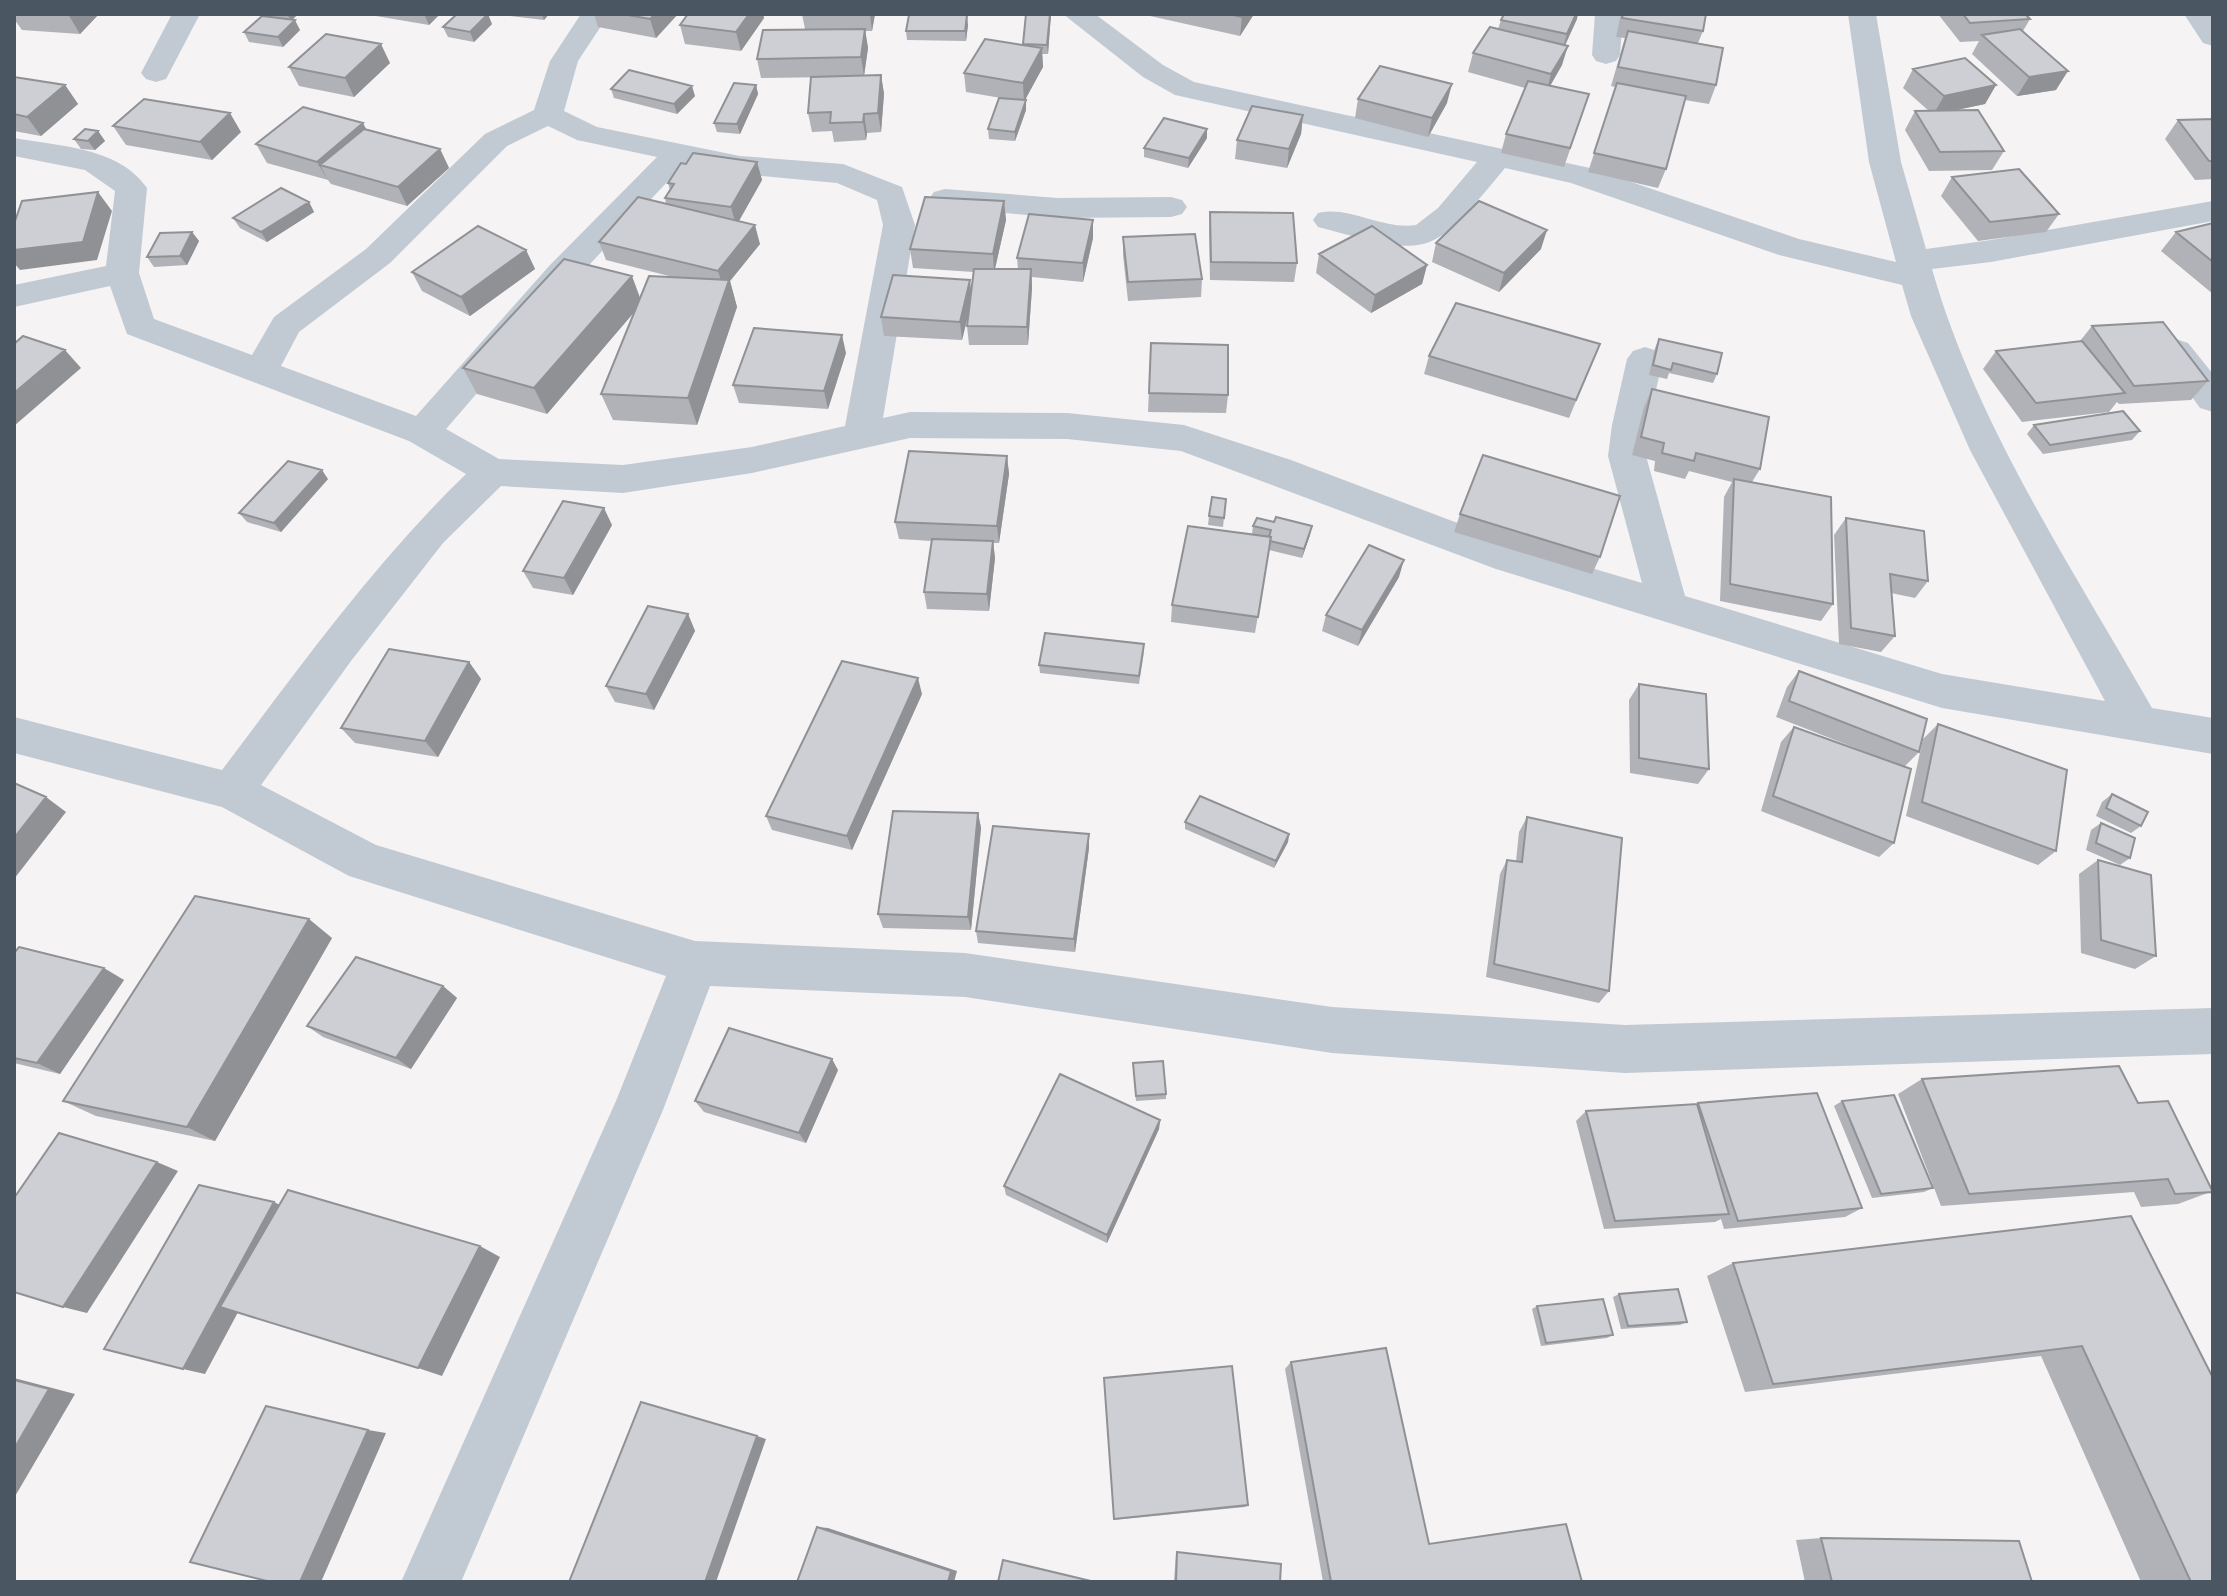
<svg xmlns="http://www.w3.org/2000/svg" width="2227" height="1596" viewBox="0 0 2227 1596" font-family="'Varela Round',sans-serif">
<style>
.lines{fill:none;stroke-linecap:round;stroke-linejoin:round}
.minor{fill:#c1cad2;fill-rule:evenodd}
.wall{fill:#b0b2b7}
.shaded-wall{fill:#909195}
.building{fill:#cdcfd5;stroke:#909195;stroke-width:2}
</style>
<rect width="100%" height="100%" fill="#f5f3f3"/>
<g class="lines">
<path class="minor" d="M172 14H200L166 79 156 82 146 79 141 73Z
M581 14H609L578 61 564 111 597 127 740 156 843 164 902 187 915 225 883 418 910 412 1067 413 1184 425 1291 460 1521 547 1642 583 1608 456 1612 425 1627 359 1633 351 1645 347 1657 351 1663 359 1648 425 1646 456 1685 596 1942 674 2105 701 1970 450 1911 316 1902 285 1779 255 1571 183 1505 168C1429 260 1432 257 1318 227L1313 220 1318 213C1349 205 1382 230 1416 225L1438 208 1477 162 1175 95 1143 77 1063 14H1095L1163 65 1194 82 1590 168 1799 239 1896 262 1869 162 1848 14H1876L1901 162 1926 249 1991 240 2213 201V221L1991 262 1932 269C1976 424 2073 569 2152 708L2213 718V754L1942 708 1496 569 1181 451 1067 439 910 438 752 473 623 493 501 486 443 543 351 661 261 785 376 845 695 941 965 953 1332 1007 1625 1025 2213 1008V1054L1625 1073 1332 1053 965 997 710 986 663 1110 461 1582H401L616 1101 666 976 349 876 222 807 14 753V717L222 770C299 668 374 563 466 474L409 441 127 334 110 286 14 307V285L106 266 115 191 85 170 14 156V138C58 146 119 147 147 188L139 273 154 319 252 355 274 317 366 249 485 134 534 110 550 61ZM548 126 577 140 657 157 550 265 416 416 281 366 299 332 390 263 507 146ZM685 163 740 174 837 183 877 200 883 225 845 426 752 447 623 465 499 459 446 429 574 281Z
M1595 14H1623L1620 55 1616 61 1606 64 1596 61 1592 55Z
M2184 14H2212L2213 46 2203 43Z
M945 189 1058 198 1171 197 1182 200 1187 207 1182 214 1171 217 1058 218 934 206 929 199 934 192Z
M2176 339 2188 343 2213 374V412L2200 408 2159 351 2164 343Z"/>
</g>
<path class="wall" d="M14 14H99L80 34 22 30 14 19Z
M266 14H298L292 20 300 30 283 47 249 42 244 32 267 16Z
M376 14H440L429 25 376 16Z
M492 14H549L544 20Z
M594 14H678L656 38 598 27Z
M688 14H763L764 18 741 51 685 44 680 25Z
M802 14H875L872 31H865L868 48 864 76 881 75 884 94 881 132 867 133 866 140 834 142 832 131 812 132 808 113 834 77 761 78 757 59 805 29Z
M1026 14H1051L1048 54H1042L1043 67 1024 100 1026 110 1015 141 989 139 988 129 1007 99 966 92 964 73 1023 45Z
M1141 14H1254L1240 36Z
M1621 14H1706L1703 31 1698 43 1716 85 1709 104 1685 100 1666 169 1658 188 1588 172 1616 87 1611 86 1625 38 1616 37Z
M1938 14H2025L2030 19 2023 31 2056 90 2017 96 1972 54 1979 41 1960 42Z
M1577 19 1565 46 1562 65 1550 86 1589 94 1564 167 1501 153 1506 134 1525 88 1468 72 1473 53 1498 29 1501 20Z
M492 24 474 42 448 37 443 27Z
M968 25 966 41 907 40 906 31Z
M390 63 354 97 299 86 289 67Z
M1913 69 1996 85 1985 104 1955 110 2004 151 1992 170 1929 171 1905 130 1915 111H1929L1903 88Z
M14 77 65 85 78 104 41 136 14 131Z
M756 85 758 94 740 134 717 132 714 123Z
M611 89 695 96 677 114 614 98Z
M1358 99 1447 103 1428 137 1355 118Z
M1303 115 1301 134 1287 168 1235 159 1237 140Z
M2213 119V179L2195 180 2165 139 2178 120Z
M113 126 241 132 212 160 126 145Z
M367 129 440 149 449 168 407 206 331 184 328 180 267 163 256 144Z
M1207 129V138L1188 168 1144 157V148Z
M98 131 105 141 95 150 81 149 74 139Z
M757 162 762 180 739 221 760 244 730 281 737 307 697 425 613 420 601 394 635 311 547 414 477 394 463 368 640 298 673 277 606 260 599 242 666 204 665 198 670 190 668 183 686 164Z
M1952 177 2059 214 2046 232 1978 241 1941 196Z
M1004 201 1006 220 995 269H1018L1017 258 1093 238 1083 282 1032 277V288L1028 345H969L967 326 969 313 962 340 884 336 881 317 971 292 974 272 913 268 910 249Z
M309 202 314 212 267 242 240 228 233 218Z
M1210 212 1297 263 1294 282 1210 280 1209 231Z
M2213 223V294L2161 251 2176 232Z
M192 232 199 241 187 265 154 267 147 257Z
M1123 237 1202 279 1201 297 1128 301 1123 255Z
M1436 243 1541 249 1499 292 1432 262Z
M526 250 535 269 470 316 422 291 412 272Z
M1319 254 1427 265 1422 284 1371 313 1316 273Z
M2092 326 2208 381 2191 400 2119 404 2117 402 2109 412 2022 422 1983 369 1996 351 2080 341Z
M1659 339 1717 374 1713 383 1669 373 1667 379 1649 375 1655 348Z
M1151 343 1228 395 1226 413 1148 412Z
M1600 344 1569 418 1424 374 1429 356Z
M846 353 828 409 739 403 733 385Z
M1652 389 1760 469 1752 482 1833 604 1821 621 1720 601 1724 497 1732 482 1689 471 1685 479 1654 471 1655 461 1632 455 1644 407Z
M2034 425 2140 431 2132 440 2043 454 2027 434Z
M1007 456 1009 474 999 543H993L995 558 989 611 927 609 924 592 932 541 899 539 895 522Z
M328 479 281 532 247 522 239 513Z
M1226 499 1223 527 1208 525 1209 516Z
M1460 514 1600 557 1592 574 1454 532Z
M1846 518 1928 581 1915 598 1891 593 1895 636 1881 652 1839 644 1834 535Z
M612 525 573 595 533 588 523 571Z
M1253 526 1310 535 1302 558 1269 550 1255 633 1171 622 1172 605 1252 534Z
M1399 577 1358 646 1322 631 1326 615Z
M688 614 695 631 654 710 615 702 606 686Z
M1144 652 1139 684 1040 673 1039 665Z
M469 662 481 679 438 757 355 743 341 728Z
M1799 671 1919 752 1904 767 1776 717 1787 687Z
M1639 684 1709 769 1698 784 1630 773 1629 700Z
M922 694 852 850 772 830 766 816Z
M1938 724 2056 851 2038 865 1906 816 1923 739Z
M1794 727 1894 843 1879 857 1761 811 1781 742Z
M2112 794 2141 826 2131 833 2096 816 2102 802Z
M978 813 981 828 971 930 883 928 878 914Z
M1527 817 1609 991 1599 1003 1486 977 1500 874 1507 860 1516 861 1519 832Z
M1185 822 1289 834 1288 842 1274 868 1185 829Z
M2101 823 2130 858 2120 865 2086 850 2091 830Z
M1089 848 1075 952 978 943 976 931Z
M2098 860 2156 956 2135 969 2081 953 2079 874Z
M332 938 215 1141 96 1116 63 1101Z
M14 953 124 980 60 1074 14 1063Z
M443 986 457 998 411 1069 323 1037 307 1026Z
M1133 1063 1166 1094V1099L1136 1101Z
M838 1070 806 1143 704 1112 695 1101Z
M1922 1079 2138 1103 2213 1191 2178 1204 2141 1207 2134 1192 1941 1206 1898 1094Z
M1842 1101 1933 1188 1924 1192 1872 1198 1834 1106Z
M1698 1103 1862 1208 1845 1217 1724 1229 1721 1219 1715 1222 1604 1229 1576 1121 1586 1111 1697 1105Z
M1160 1120 1159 1129 1107 1243 1006 1195 1004 1186Z
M2131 1216 2213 1582H2141L2041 1356 1745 1392 1707 1276 1733 1263Z
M1619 1294 1687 1322 1680 1325 1621 1329 1613 1297Z
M1537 1306 1613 1335 1607 1338 1541 1346 1532 1309Z
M1291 1362 1429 1544 1582 1582H1323L1285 1369Z
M1104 1378 1248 1505 1245 1507 1114 1520Z
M1821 1538 2032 1582H1805L1796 1540Z
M1177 1552 1280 1582H1174L1176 1553Z"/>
<path class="shaded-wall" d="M68 14H99L80 34Z
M287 14H298L291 21Z
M424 14H440L429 25Z
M488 14 492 24 474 42 470 32Z
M542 14H549L544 20Z
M655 14H678L656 38 650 19Z
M749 14H763L764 18 741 51 736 32Z
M870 14H875L872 31Z
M1050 14H1051L1048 54 1047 45Z
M1244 14H1254L1240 36 1242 17Z
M1576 14H1578L1577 19 1561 53 1567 34Z
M967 15 968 25 966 41 965 31Z
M295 20 300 30 283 47 278 37Z
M865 29 868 48 864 76 861 57Z
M381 44 390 63 354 97 345 78Z
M1568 46 1562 65 1546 93 1551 74Z
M1042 48 1043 67 1024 102 1023 83Z
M2068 71 2056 90 2017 96 2029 77Z
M881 75 884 94 881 132 878 113Z
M1452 84 1447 103 1428 137 1432 118Z
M65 85 78 104 41 136 27 117Z
M756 85 758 94 740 134 737 124Z
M1996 85 1985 104 1933 115 1944 96Z
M692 86 695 96 677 114 674 104Z
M1026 100V110L1015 141V132Z
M230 113 241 132 212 160 200 142Z
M864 114 867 133 866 140 863 122Z
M1303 115 1301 134 1287 168 1289 149Z
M363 123 373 142 320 165 328 180 317 162Z
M1207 129V138L1188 168 1189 158Z
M98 131 105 141 95 150 88 141Z
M440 149 449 168 407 206 398 187Z
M757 162 762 180 736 226 731 207Z
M98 192 112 211 97 260 20 270 14 263V250Z
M1004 201 1006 220 994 273 993 254Z
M309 202 314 212 267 242 261 232Z
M1093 220V238L1083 282V263Z
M755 225 760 244 730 281 737 307 697 425 688 398 724 290 718 271Z
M1547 230 1541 249 1499 292 1504 273Z
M192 232 199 241 187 265 180 256Z
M526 250 535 269 470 316 461 297Z
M1427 265 1422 284 1371 313 1375 295Z
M1031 269 1032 288 1028 345 1027 327Z
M632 276 642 303 547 414 534 388Z
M970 280 972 298 962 340 960 322Z
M842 335 846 353 828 409 824 391Z
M65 350 81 368 14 426V393Z
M1007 456 1009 474 999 543 997 526Z
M322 470 328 479 281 532 274 523Z
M604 508 612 525 573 595 564 578Z
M1312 526 1310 535 1302 558 1304 549Z
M993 541 995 558 989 611 987 594Z
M1404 560 1399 577 1358 646 1362 630Z
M688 614 695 631 654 710 646 694Z
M469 662 481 679 438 757 425 741Z
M918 678 922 694 852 850 847 836Z
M46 797 66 812 14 879V838Z
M978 813 981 828 971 930 968 917Z
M1089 834V848L1075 952 1074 939Z
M1289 834 1288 842 1274 868 1276 861Z
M309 919 332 938 215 1141 187 1127Z
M104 968 124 980 60 1074 37 1063Z
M443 986 457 998 411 1069 396 1058Z
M832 1059 838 1070 806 1143 799 1133Z
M1160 1120 1159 1129 1107 1243V1235Z
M157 1162 178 1171 87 1313 63 1307Z
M274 1202 292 1211 205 1374 183 1369Z
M480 1246 500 1257 442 1376 418 1368Z
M14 1378 75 1394 14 1498Z
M368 1430 386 1433 321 1582H300Z
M757 1436 766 1439 716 1582H705Z
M817 1527 828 1528 957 1571 954 1582H948Z"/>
<path class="building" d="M457 14H488L470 32 443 27Z
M622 14H655L650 19Z
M688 14H749L736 32 680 25Z
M1026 14H1050L1047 45 1023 44Z
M1229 14H1244L1242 17Z
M1504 14H1576L1567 34 1501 20Z
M1623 14H1706L1703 31 1622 18Z
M1963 14H2025L2030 19 1970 23Z
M909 15H967L965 31H906Z
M262 16 295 20 278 37 244 32Z
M1490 27 1568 46 1551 74 1473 53Z
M865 29 861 57 757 59 763 30Z
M2020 29 2068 71 2029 77 1982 35Z
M1628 31 1723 48 1716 85 1618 67Z
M326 34 381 44 345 78 289 67Z
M985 39 1042 48 1023 83 964 73Z
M1965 58 1996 85 1944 96 1913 69Z
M1380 66 1452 84 1432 118 1358 99Z
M629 70 692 86 674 104 611 89Z
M881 75 878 113 864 114 863 122 830 123 831 112 808 113 811 77Z
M14 77 65 85 27 117 14 114Z
M1528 81 1589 94 1570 148 1506 134Z
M734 83 756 85 737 124 714 123Z
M1617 83 1686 96 1666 169 1594 153Z
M999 98 1026 100 1015 132 988 129Z
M144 99 230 113 200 142 113 126Z
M1252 106 1303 115 1289 149 1237 140Z
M303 107 363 123 317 162 256 144Z
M1978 110 2004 151 1940 152 1915 111Z
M1164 118 1207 129 1189 158 1144 148Z
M2213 119V161H2209L2178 120Z
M85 129 98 131 88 141 74 139Z
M364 129 440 149 398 187 320 165Z
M693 153 757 162 731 207 665 198 674 184 668 183 681 163 686 164Z
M2019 169 2059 214 1990 222 1952 177Z
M281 188 309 202 261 232 233 218Z
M98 192 83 242 14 250V224L22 201Z
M638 197 755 225 718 271 599 242Z
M925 197 1004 201 993 254 910 249Z
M1479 201 1547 230 1504 273 1436 243Z
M1210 212 1293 213 1297 263 1211 262Z
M1029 214 1093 220 1083 263 1017 258Z
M2213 223V262L2176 232Z
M478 226 526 250 461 297 412 272Z
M1372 226 1427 265 1375 295 1319 254Z
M192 232 180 256 147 257 160 233Z
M1195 234 1202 279 1128 282 1123 237Z
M564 259 632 276 534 388 463 368Z
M974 269H1031L1027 327 967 326Z
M893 275 970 280 960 322 881 317Z
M649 276 729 280 688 398 601 394Z
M1456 303 1600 344 1576 400 1429 356Z
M2163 322 2208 381 2134 386 2092 326Z
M754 328 842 335 824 391 733 385Z
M23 336 65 350 14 393V344Z
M1659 339 1722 353 1717 374 1673 363 1671 370 1653 365Z
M2082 341 2125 393 2036 403 1996 351Z
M1151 343 1228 345V395L1149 393Z
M1652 389 1769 417 1760 469 1696 453 1694 461 1662 453 1664 443 1641 437Z
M2123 411 2140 431 2050 445 2034 425Z
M909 451 1007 456 997 526 895 522Z
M1483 455 1620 496 1600 557 1460 514Z
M288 461 322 470 274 523 239 513Z
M1734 479 1831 497 1833 604 1730 584Z
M1212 497 1226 499 1224 518 1209 516Z
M563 501 604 508 564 578 523 571Z
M1276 517 1312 526 1304 549 1270 541 1271 537H1269L1271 530 1253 526 1257 518 1274 522Z
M1846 518 1924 531 1928 581 1890 574 1895 636 1851 628Z
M1188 526 1271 537 1258 617 1172 605Z
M932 539 993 541 987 594 924 592Z
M1369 545 1404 560 1362 630 1326 615Z
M648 606 688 614 646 694 606 686Z
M1045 633 1144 644 1139 676 1039 665Z
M389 649 469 662 425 741 341 728Z
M842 661 918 678 847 836 766 816Z
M1799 671 1927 719 1919 752 1789 701Z
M1639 684 1706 694 1709 769 1639 758Z
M1938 724 2067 770 2056 851 1922 802Z
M1794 727 1911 769 1894 843 1773 796Z
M14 783 46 797 14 838Z
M2112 794 2148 812 2141 826 2106 808Z
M1200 796 1289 834 1276 861 1185 822Z
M893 811 978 813 968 917 878 914Z
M1527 817 1622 838 1609 991 1494 964 1507 860 1522 862Z
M2101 823 2135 838 2130 858 2096 843Z
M993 826 1089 834 1074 939 976 931Z
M2098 860 2151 875 2156 956 2101 940Z
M195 896 309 919 187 1127 63 1101Z
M19 947 104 968 37 1063 14 1058V953Z
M356 957 443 986 396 1058 307 1026Z
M729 1028 832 1059 799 1133 695 1101Z
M1163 1061 1166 1094 1136 1096 1133 1063Z
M2119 1066 2138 1103 2168 1101 2213 1192 2175 1194 2168 1179 1969 1194 1922 1079Z
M1060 1074 1160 1120 1107 1235 1004 1186Z
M1817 1093 1862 1208 1738 1221 1698 1103Z
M1894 1095 1933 1188 1881 1194 1842 1101Z
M1697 1104 1729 1214 1615 1221 1586 1111Z
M59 1133 157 1162 63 1307 14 1292V1198Z
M199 1185 274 1202 183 1369 104 1349Z
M288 1190 480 1246 418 1368 220 1307Z
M2131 1216 2213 1378V1582H2191L2082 1346 1773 1384 1733 1263Z
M1678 1289 1687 1322 1628 1326 1619 1294Z
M1603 1299 1613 1335 1546 1343 1537 1306Z
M1386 1348 1429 1544 1566 1524 1582 1582H1331L1291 1362Z
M1232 1366 1248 1505 1114 1519 1104 1378Z
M14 1380 49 1389 14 1449Z
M641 1402 757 1436 705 1582H569Z
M266 1406 368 1430 300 1582H271L190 1562Z
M817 1527 951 1571 948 1582H797Z
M1821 1538 2019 1541 2032 1582H1832Z
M1177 1552 1281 1564 1280 1582H1176Z
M1003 1560 1095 1582H998Z"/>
<rect width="2227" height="1596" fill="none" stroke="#4a5661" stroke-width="32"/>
</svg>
